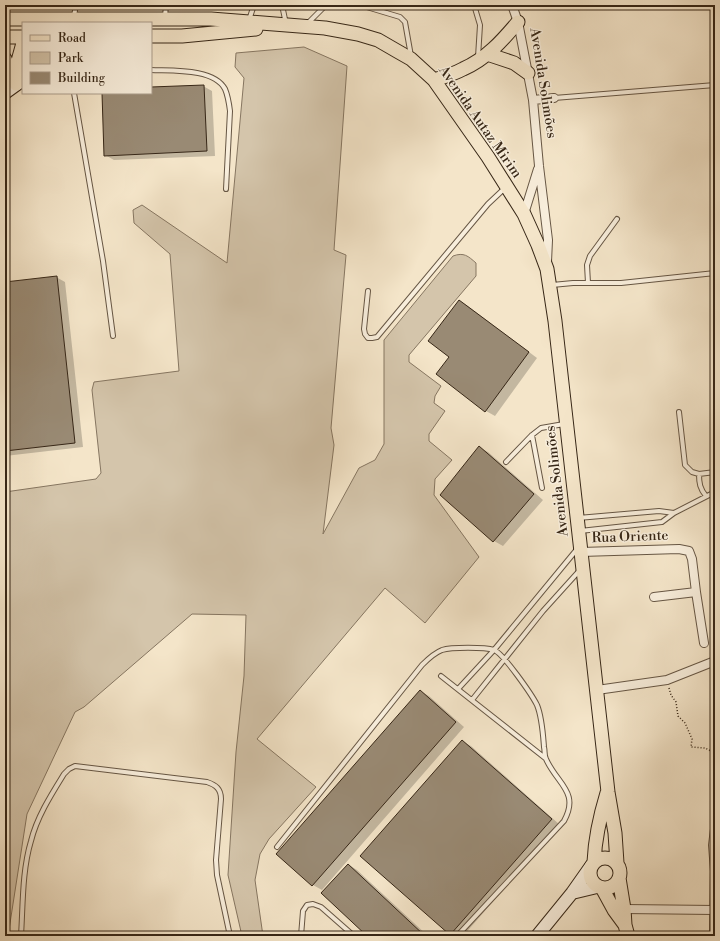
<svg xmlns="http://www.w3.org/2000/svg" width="720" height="941" viewBox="0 0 720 941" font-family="'Libre Bodoni',serif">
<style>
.green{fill:#d4c5ab;stroke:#867661}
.shadow{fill:#0003}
.building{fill:#998a74;stroke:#372717}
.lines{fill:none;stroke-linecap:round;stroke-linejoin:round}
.lane-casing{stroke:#665644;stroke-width:6}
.street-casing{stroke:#665644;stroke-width:10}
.secondary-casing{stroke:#372717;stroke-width:14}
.primary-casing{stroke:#372717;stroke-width:15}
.path{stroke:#372717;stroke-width:1.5;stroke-dasharray:1 2;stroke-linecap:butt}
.lane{stroke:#f8eedc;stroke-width:4}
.street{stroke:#f8eedc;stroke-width:8}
.secondary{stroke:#f8eedc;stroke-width:12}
.primary{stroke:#f4e5c9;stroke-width:13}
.labels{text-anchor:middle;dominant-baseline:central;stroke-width:3;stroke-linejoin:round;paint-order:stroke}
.street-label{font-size:14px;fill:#372717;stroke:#f8eedc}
</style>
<rect width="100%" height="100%" fill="#f4e5c9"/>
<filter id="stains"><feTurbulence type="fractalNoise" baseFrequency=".005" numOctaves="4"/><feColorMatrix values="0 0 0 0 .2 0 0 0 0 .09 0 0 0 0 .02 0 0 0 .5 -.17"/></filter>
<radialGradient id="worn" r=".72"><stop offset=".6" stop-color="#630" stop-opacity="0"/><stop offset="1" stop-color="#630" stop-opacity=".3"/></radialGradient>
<path class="green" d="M304 47 347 66 334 250 346 255 331 428 334 445 323 534 359 468 375 460 384 444V340L453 256C464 252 468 256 476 263V276L409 355V362L441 386 435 396 434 403 445 411 429 434V441L452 460 435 479 434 495 479 557 425 623 385 588 257 739 316 787 269 839 260 854 255 880 263 936H242L228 875 236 752 244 676 246 615 192 614 84 707 75 712 27 814 8 936H5V492L96 479 101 473 92 390 94 382 179 371 170 254 134 223 133 210 142 205 227 263 244 78 235 67 236 53Z"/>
<path class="shadow" d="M203 86 212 91 215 156 114 160 105 155 103 93H151V88Z
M56 277 65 282 83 447 5 456V283Z
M460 301 468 306 537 358 495 416 486 411 438 374 450 357Z
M479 447 488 452 543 500 503 546 494 541 441 495Z
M420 691 429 696 464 727 322 890 313 885 278 854Z
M462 741 471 746 560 825 463 936H454L362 856Z
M349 865 357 870 428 936H368Z"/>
<path class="building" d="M204 85 207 151 104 156 102 93H151V87Z
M57 276 75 443 5 451V282Z
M459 300 529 352 485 412 436 374 449 357 428 341Z
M479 446 534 494 493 542 440 495Z
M420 690 456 722 312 886 276 854Z
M462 740 552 819 450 935 360 856Z
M348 864 425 936H367L321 893Z"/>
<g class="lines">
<g class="lane-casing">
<path id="lane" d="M282 5 286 24
M360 5 400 17 405 22 411 56
M474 5 480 25 478 57
M74 16 76 5
M165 17 166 5
M249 20 254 5
M307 24 326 5
M151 70C172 71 214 68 225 89 228 96 229 103 230 111L226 189
M74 93 103 261 113 336
M554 98 715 85
M588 283 587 265 590 256 617 219
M552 285 573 283H621L715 273
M368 291 364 329 365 334 368 338H372L377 337 488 204 505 188
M679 412 685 465 692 472 699 474C699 483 700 489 706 496
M532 435 542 488
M506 462 532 435 541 428 564 424
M699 474 715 472
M578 518 659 511 674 513
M580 531 662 522 674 513 715 492
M441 676 545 758
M458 689 494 650 578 548
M472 700 543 611 580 570
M277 847 422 665C428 659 434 653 442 650 451 647 485 647 494 650 503 653 532 695 537 705 542 717 543 734 544 747 545 751 544 755 546 759 557 784 580 792 564 821L457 936
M21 936C23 905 22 871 31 841 37 817 51 795 64 774L69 769 75 766 207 782C216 785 221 789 221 799L216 860 217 875 230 936
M301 936 303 911 307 905 313 904 321 907 354 936"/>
</g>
<g class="street-casing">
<path id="street" d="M512 5 518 22 533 100 539 166 548 240 547 262
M533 100 554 98
M524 214 538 169
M581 552 679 549 689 551 692 559 696 592 704 643
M654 597 696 592
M597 690 667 680 715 661
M624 909 715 910
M714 936 715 871 713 845 715 829"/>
</g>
<g class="secondary-casing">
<path id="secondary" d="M5 93 23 80
M572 893 597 887
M537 936 572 893 591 866"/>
</g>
<g class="primary-casing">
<path id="primary" d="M5 19H211L325 28 358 34 378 40 397 51 411 59 434 80 488 157 524 214 538 245 547 269 555 321 608 792 615 833 617 863
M151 36H182L256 29
M5 37H23
M487 54 514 63 528 73
M5 59 15 83
M434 80C444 77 454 74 463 69 486 59 502 41 518 22
M16 84 18 61 23 43
M590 873a15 15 0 1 1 30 0a15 15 0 1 1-30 0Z
M594 862C595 838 600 816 607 793
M619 878 624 909 625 925 628 936
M602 888 614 910 625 925"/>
</g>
<path class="path" d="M669 688 671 695 676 702 678 716 685 723 692 739 691 747 705 748 715 753
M715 787V789"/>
<use href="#lane" class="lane"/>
<use href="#street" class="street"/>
<use href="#secondary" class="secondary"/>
<use href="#primary" class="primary"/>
</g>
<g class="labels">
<g class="street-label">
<text transform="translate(543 83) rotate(81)">Avenida Solimões</text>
<text transform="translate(480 122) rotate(55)">Avenida Autaz Mirim</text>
<text transform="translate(557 481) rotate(-97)">Avenida Solimões</text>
<text transform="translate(630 537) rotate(-2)">Rua Oriente</text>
</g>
</g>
<rect width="720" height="941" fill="none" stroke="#f4e5c9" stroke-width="20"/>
<rect x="6" y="6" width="708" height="929" fill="none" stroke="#372717" stroke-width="2"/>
<rect x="10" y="10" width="700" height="921" fill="none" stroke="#372717"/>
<rect x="22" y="22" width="130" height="72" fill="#f8eedc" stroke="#ab9e8d"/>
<rect x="30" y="35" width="20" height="6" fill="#f4e5c9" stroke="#ab9e8d"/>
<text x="58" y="42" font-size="12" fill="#372717">Road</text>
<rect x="30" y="52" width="20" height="12" fill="#d4c5ab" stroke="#ab9e8d"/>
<text x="58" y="62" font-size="12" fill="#372717">Park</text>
<rect x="30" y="72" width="20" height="12" fill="#998a74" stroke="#ab9e8d"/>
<text x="58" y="82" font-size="12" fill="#372717">Building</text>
<rect width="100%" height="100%" filter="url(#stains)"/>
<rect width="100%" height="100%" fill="url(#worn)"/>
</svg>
